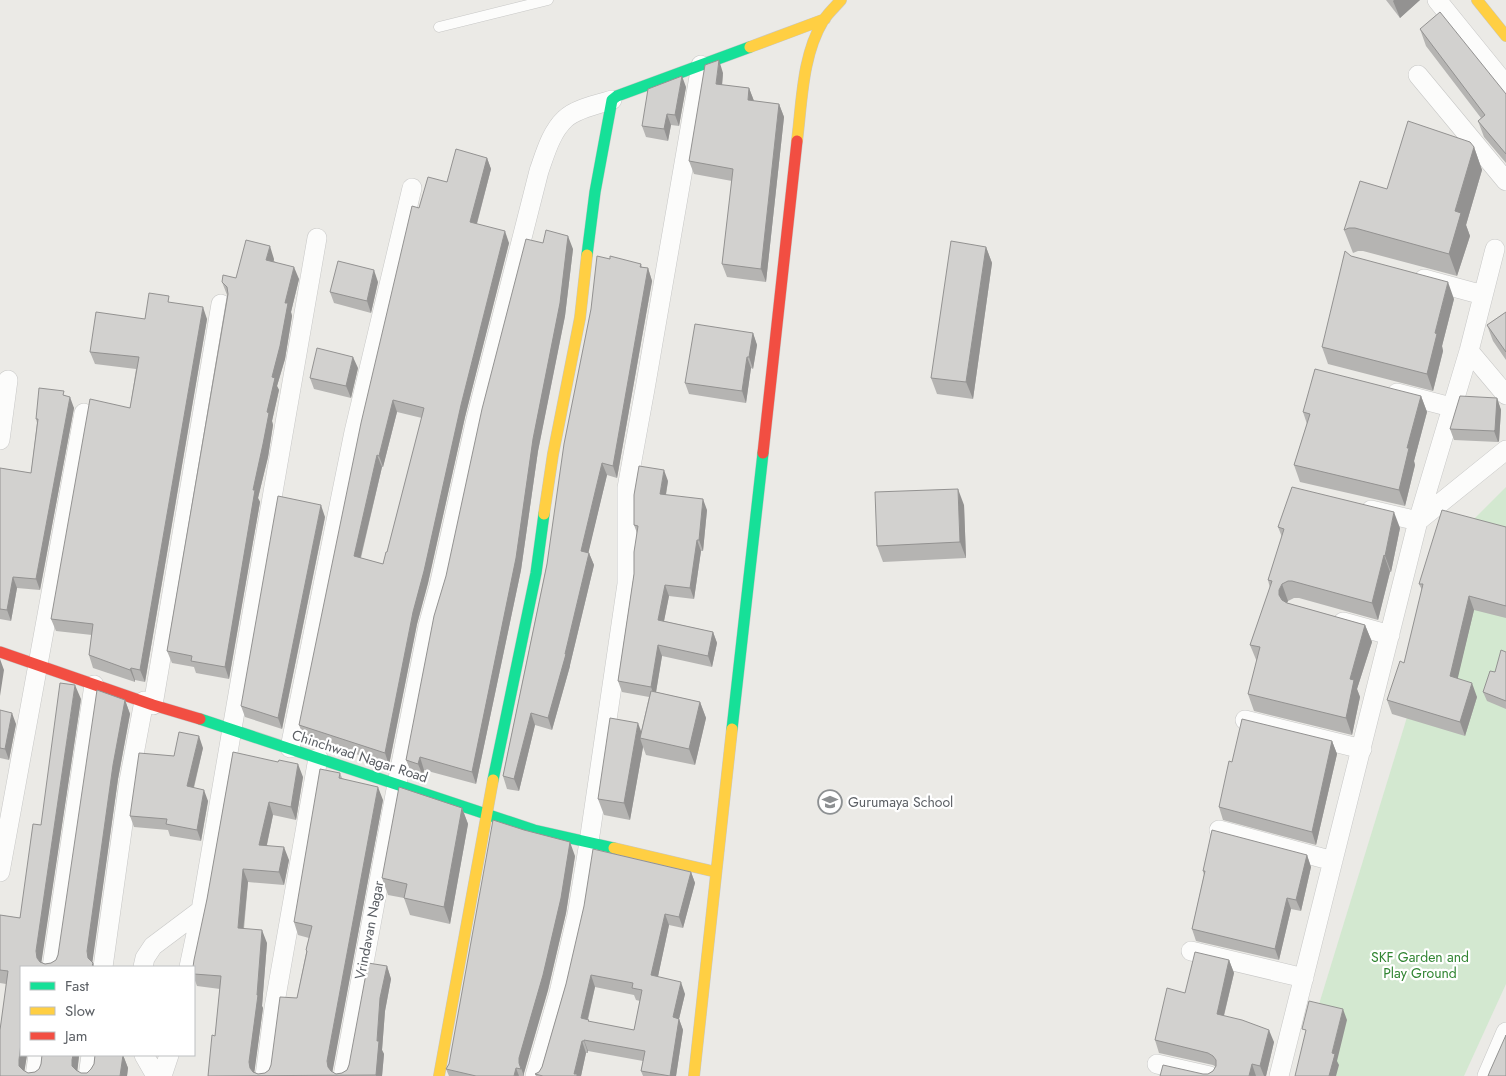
<svg xmlns="http://www.w3.org/2000/svg" width="1506" height="1076" viewBox="0 0 1506 1076" font-family="Jost,sans-serif">
<style>
.green{fill:#d3e8d0}
.lines{fill:none;stroke-linecap:round;stroke-linejoin:round}
.lane-casing{stroke:#c7c7c6;stroke-width:11}
.street-casing{stroke:#c7c7c6;stroke-width:20}
.fast-casing{stroke:#c7c7c6;stroke-width:12}
.slow-casing{stroke:#c7c7c6;stroke-width:12}
.jam-casing{stroke:#c7c7c6;stroke-width:12}
.lane{stroke:#fcfcfb;stroke-width:10}
.street{stroke:#fcfcfb;stroke-width:19}
.fast{stroke:#16e098;stroke-width:11}
.slow{stroke:#ffcf43;stroke-width:11}
.jam{stroke:#f24e42;stroke-width:11}
.wall{fill:#b5b4b2;fill-rule:evenodd}
.shaded-wall{fill:#939291}
.building{fill:#d2d1cf;stroke:#939291;fill-rule:evenodd}
.labels{text-anchor:middle;dominant-baseline:central;stroke-width:4.5;stroke-linejoin:round;paint-order:stroke}
.street-label{font-size:14px;fill:#5b5f64;stroke:#fff}
.poi-label{font-size:14px;fill:#5b5f64;stroke:#fff;text-anchor:start}
.park-label{font-size:14px;fill:#318532;stroke:#fff}
</style>
<rect width="100%" height="100%" fill="#ebeae6"/>
<path class="green" d="M1506 487V984L1464 1076H1297L1465 528Z"/>
<g class="lines">
<g class="lane-casing">
<path id="lane" d="M439 27 548 0"/>
</g>
<g class="street-casing">
<path id="street" d="M1437 0 1506 85
M1418 75 1506 181
M1424 279 1483 295
M1469 351 1506 395
M1397 393 1451 407
M0 440 8 380
M1371 510 1418 521 1506 450
M1343 622 1390 635
M153 705 221 304
M1245 720 1362 749
M290 748 354 432 412 188
M1219 830 1333 861
M0 872 84 413
M1191 951 1304 978
M52 967 94 685
M103 967 129 781 144 701
M143 967 145 958 153 946 201 910
M189 967 201 910 232 729 317 238
M144 1055 156 1076
M1157 1064 1210 1076
M35 1076 38 1055
M88 1076 91 1055
M162 1076 169 1055
M265 1076 274 1008 318 758
M343 1076 397 784 428 626 439 586 476 419 539 171C545 154 551 132 565 119 575 109 598 104 612 100
M535 1076 559 993 577 915 589 842 627 584V488L645 389 701 65
M1279 1076 1418 521 1469 351 1495 249
M1487 1076 1506 1032"/>
</g>
<g class="fast-casing">
<path id="fast" d="M587 255 595 192 612 100 617 96 750 47
M200 719 534 830 614 848
M732 729 763 453
M493 780 536 573 544 514"/>
</g>
<g class="slow-casing">
<path id="slow" d="M1477 0 1506 36
M750 47 825 19
M797 141C802 102 802 56 823 21 828 13 835 7 841 0
M544 514 553 454 580 318 587 255
M614 848 716 872
M439 1076 493 780
M694 1076 732 729"/>
</g>
<g class="jam-casing">
<path id="jam" d="M763 453 797 141
M0 652 153 705 200 719"/>
</g>
<use href="#lane" class="lane"/>
<use href="#street" class="street"/>
<use href="#fast" class="fast"/>
<use href="#slow" class="slow"/>
<use href="#jam" class="jam"/>
</g>
<path class="wall" d="M1386 0H1420L1400 18Z
M1420 29 1506 94V163L1484 137 1478 121 1481 118 1426 46Z
M723 73 722 85 749 88 754 101 779 104 784 117 766 282 727 277 722 264 732 181 694 174 689 161Z
M686 87 679 126 671 125 668 141 646 137 642 126Z
M1474 147 1482 170 1466 225 1470 236 1457 276 1363 251H1358L1353 253 1344 230 1387 189Z
M487 158 491 169 477 224 509 243 465 417 428 583 417 624 389 765 304 737 299 725 447 182ZM397 412 422 418 387 552 383 564 361 558 382 467H383Z
M543 243 573 249 565 316 538 451 521 570 476 784 424 770 423 776 411 772 406 760Z
M986 247 992 263 973 399 937 394 931 378Z
M274 259V261L299 279 291 312 292 316 285 359 277 386 279 390 272 421 273 425 268 457 258 498 260 502 229 679 196 673 194 667 172 663 167 651 227 295 222 282 236 278Z
M610 259 641 264 642 267 648 268 652 281 617 478 607 475 588 553H589L594 565 570 665V666L552 730 535 725 519 791 507 789 503 776Z
M378 282 371 313 334 303 330 292Z
M1454 299 1442 346 1443 351 1433 391 1328 364 1322 347Z
M172 303 207 319 145 682 135 680V682L93 668 89 655 92 635 56 631 51 619 130 408 136 369 95 364 90 352Z
M1506 312V360L1493 341 1487 325Z
M753 333 757 345 753 369 751 368 746 403 689 394 685 383Z
M358 368 351 398 314 389 310 378Z
M65 395 74 408 40 590 17 588 11 621 0 619V468L31 473 37 423 36 419Z
M1421 396 1427 412 1414 461 1415 465 1405 506 1300 482 1294 465 1307 424 1303 412Z
M1497 398 1501 410 1499 441 1498 442 1454 440 1450 429Z
M668 481 666 495 707 510 703 551H701L694 599 669 596 664 621 713 632 717 643 712 667 662 656 656 692 700 702 706 718 695 765 646 755 643 747 630 820 604 815 598 799 641 732 649 697 622 692 618 681 634 574 637 533 634 525Z
M964 505 966 558 883 562 877 546Z
M325 517 282 729 245 717 241 706Z
M1278 527 1400 528 1391 572H1390L1378 620 1299 598H1294L1288 601 1287 603 1365 625 1372 642 1357 689 1360 697 1352 735 1254 711 1248 694 1257 662 1250 645 1270 588 1268 580 1282 537Z
M1506 527V618L1474 610 1457 679 1477 697 1465 736 1392 714 1387 700 1404 663 1422 590 1419 584Z
M1506 652V709L1487 701 1483 692Z
M81 699 41 962 45 964 51 963 56 960 58 955 125 700 130 714 118 779 92 962 21 967V1055H27L24 1071 28 1073 35 1072 39 1069 41 1064 42 1055H79V1056L77 1071 81 1073H87L91 1069 94 1064 95 1055H123L128 1068 127 1076H0L6 984 0 983V915L20 918 41 825Z
M0 710 16 724 9 760 0 758Z
M1332 741 1337 754 1316 845 1223 820 1219 807 1232 762Z
M203 748 194 788 208 801 201 841 170 836 168 830 134 827 130 816 174 756Z
M233 752 303 777 296 820 273 815 267 845 289 860 284 885 248 882 244 929 267 943 262 1006 263 1008 254 1072 258 1074 265 1073 269 1070 297 998 306 953V950L309 938 298 935 294 922 340 773 342 778 383 800 332 1072 336 1074 342 1073 347 1070 387 966 391 979 385 1011 382 1050 384 1054 382 1076H208L215 1036 220 989 197 986 194 978V974Z
M462 808 468 824 450 924 410 915 404 898 388 895 382 878Z
M1307 855 1311 867 1301 911 1291 909 1279 960 1196 941 1192 929 1204 875 1203 871Z
M575 856 566 913 548 990 524 1073V1076H449L446 1069 449 1064Z
M691 872 695 883 683 928 669 925 658 976 685 994 679 1019 683 1030 676 1076H643L641 1071 643 1061 588 1051V1053H586L581 1076H536L535 1074 539 1072 542 1067 566 984ZM595 987 634 995 636 1000 640 1001 634 1030 589 1022 588 1020Z
M1229 960 1234 973 1224 1016 1274 1042 1266 1076H1160L1208 1074 1213 1071 1216 1067 1213 1065 1159 1053 1155 1040Z"/>
<path class="shaded-wall" d="M1394 0H1420L1400 18 1393 1Z
M719 60 723 73 721 97 716 84Z
M682 76 686 87 679 126 675 115Z
M749 88 754 101 748 100Z
M779 104 784 117 766 282 761 269Z
M667 114 671 125 668 141 664 129Z
M1474 147 1482 170 1466 225 1470 236 1457 276 1449 254 1455 211Z
M487 158 491 169 474 234 470 222Z
M505 231 509 243 465 417 428 583 417 624 389 765 385 753 413 612 461 405Z
M568 236 573 249 565 316 538 451 521 570 476 784 472 772 533 439Z
M270 246 274 259 271 272 266 260Z
M986 247 992 263 973 399 966 382Z
M294 267 299 279 291 312 292 316 285 359 277 386 279 390 272 421 273 425 268 457 258 498 260 502 229 679 225 667 253 490 272 377 285 303Z
M648 268 652 281 617 478 613 466Z
M374 270 378 282 371 313 367 301Z
M1448 282 1454 299 1442 346 1443 351 1433 391 1427 374 1435 333Z
M203 307 207 319 145 682 140 670Z
M753 333 757 345 753 369 749 357Z
M353 357 358 368 351 398 346 386Z
M747 357 751 368 746 403 742 391Z
M1421 396 1427 412 1414 461 1415 465 1405 506 1399 490 1407 448Z
M70 397 74 408 40 590 36 579Z
M1497 398 1501 410 1499 441 1498 442 1494 431Z
M393 400 397 412 383 467 379 456Z
M377 455 382 467 358 568 354 556Z
M602 463 607 475 586 563 581 551Z
M664 470 668 481 664 505 660 494Z
M958 489 964 505 966 558 960 542Z
M703 499 707 510 703 551 699 540Z
M321 505 325 517 282 729 278 718Z
M1394 512 1400 528 1391 572 1385 556Z
M697 540 701 551 694 599 690 588Z
M589 553 594 565 570 665V666L552 730 548 718 565 654Z
M1384 555 1390 572 1378 620 1372 603Z
M13 577 17 588 11 621 7 610Z
M1282 584 1288 601 1285 606 1279 595V590Z
M665 585 669 596 662 631 658 620Z
M1469 596 1474 610 1455 690 1450 676Z
M1365 625 1372 642 1357 689 1360 697 1352 735 1346 718 1350 679Z
M713 632 717 643 712 667 708 656Z
M658 645 662 656 655 698 651 687Z
M0 659 4 670 0 696Z
M131 668 135 680V682L130 670Z
M1472 683 1477 697 1465 736 1460 722Z
M75 685 81 699 41 965 37 958 36 951Z
M125 700 130 714 118 779 92 965 93 963 94 967H91L88 958 87 951 113 765Z
M700 702 706 718 695 765 689 749Z
M12 713 16 724 9 760 5 749Z
M531 713 535 725 519 791 514 779Z
M638 723 644 739 640 738 643 747 630 820 624 803Z
M199 736 203 748 191 798 187 786Z
M1332 741 1337 754 1316 845 1312 832Z
M420 757 424 770 423 776 418 764Z
M298 764 303 777 296 820 291 807Z
M378 787 383 800 332 1074 328 1067 327 1061Z
M204 790 208 801 201 841 197 830Z
M269 802 273 815 264 858 259 845Z
M462 808 468 824 450 924 444 907Z
M570 842 575 856 566 913 548 990 524 1073V1076L519 1063V1058Z
M284 847 289 860 284 885 279 872Z
M1307 855 1311 867 1301 911 1296 900Z
M243 869 248 882 242 941 238 928Z
M691 872 695 883 683 928 679 917Z
M1287 898 1291 909 1279 960 1275 949Z
M665 914 669 925 656 986 651 975Z
M262 930 267 943 262 1006 263 1008 254 1075 250 1068 249 1062 257 995Z
M1229 960 1234 973 1221 1027 1217 1014Z
M387 966 391 979 385 1011 382 1050 384 1054 382 1076H376L377 1041 380 998Z
M591 975 595 987 585 1030 581 1018Z
M681 982 685 994 679 1019 683 1030 676 1076H670L673 1017Z
M1343 1009 1347 1020 1337 1061 1339 1065 1336 1076H1329L1332 1053Z
M1269 1030 1274 1042 1266 1076H1264L1260 1066Z
M584 1040 588 1051V1053L584 1041Z
M582 1041 586 1053 581 1076H575L574 1074Z
M21 1043V1055H27L24 1074 19 1066V1060Z
M73 1055H79V1056L77 1074 72 1066V1060Z
M123 1055 128 1068 127 1076H120Z
M1252 1064 1256 1076H1249Z
M516 1068 519 1076H514Z"/>
<path class="building" d="M1440 12 1506 94V154L1478 121 1485 115 1420 29Z
M719 60 716 84 749 88 748 100 779 104 761 269 722 264 733 169 689 161 705 65Z
M682 76 675 115 667 114 664 129 642 126 648 89Z
M1408 121 1470 142 1474 147 1455 211 1461 213 1449 254 1355 228H1349L1344 230 1360 181 1387 189Z
M456 149 487 158 470 222 505 231 461 405 424 571 413 612 385 753 299 725 361 423 412 206 419 208 428 177 447 182ZM393 400 424 408 387 552H386L383 564 354 556 377 455 379 456Z
M546 230 568 236 560 303 533 439 516 558 472 772 420 757 418 764 406 760 434 616 446 576 482 409 526 239 543 243Z
M246 240 270 246 266 260 294 267 285 303H288L280 346 272 377 275 378 267 412 269 413 263 444 253 490H255L225 667 191 661 192 656 167 651 228 294 227 287 222 282 223 275 236 278Z
M951 241 986 247 966 382 931 378Z
M1345 251 1351 256 1448 282 1435 333 1437 334 1427 374 1322 347Z
M597 256 610 259V256L641 264 640 267 648 268 613 466 602 463 581 551 589 553 565 654H566L548 718 531 713 514 779 503 776 547 564 564 444 591 309Z
M338 261 374 270 367 301 330 292Z
M149 293 169 296 168 302 203 307 140 670 131 668 130 670 89 655 93 624 51 619 90 399 130 408 139 357 90 352 96 312 145 319Z
M1506 312V352L1487 325Z
M695 324 753 333 749 357H747L742 391 685 383Z
M317 348 353 357 346 386 310 378Z
M1315 369 1421 396 1407 448H1409L1399 490 1294 465 1310 414 1303 412Z
M39 388 64 391 63 395 70 397 36 579 13 577 7 610 0 609V468L31 473 38 419H36Z
M1460 396 1497 398 1495 430 1494 431 1450 429Z
M639 466 664 470 660 494 703 499 699 540H697L690 588 665 585 658 620 713 632 708 656 658 645 651 687 618 681 634 574V552L638 526 634 525V495Z
M1292 487 1394 512 1385 556 1384 555 1372 603 1292 581H1288L1282 584 1279 590V595L1282 600 1287 603 1365 625 1350 679 1354 680 1346 718 1248 694 1260 647 1250 645 1272 581 1268 580 1284 529 1278 527Z
M958 489 960 542 877 546 875 492Z
M278 496 321 505 278 718 241 706Z
M1442 510 1506 527V606L1469 596 1450 676 1472 683 1460 722 1387 700 1400 661 1404 663 1423 584H1419Z
M1501 650 1506 652V701L1483 692 1490 671 1495 672Z
M60 683 75 685 36 951 37 958 40 962 45 964 51 963 56 960 58 955 97 690 125 700 113 765 87 951 88 958 93 963 92 967H21V1043L19 1060V1066L23 1070 28 1073 35 1072 39 1069 41 1064 42 1055H73L72 1060V1066L76 1070 81 1073H87L91 1069 94 1064 95 1055H123L120 1076H0V1030L8 971 0 970V915L20 918 33 824 41 825Z
M651 691 700 702 689 749 640 738Z
M0 710 12 713 5 749 0 748Z
M610 718 638 723 624 803 598 799Z
M1242 719 1332 741 1312 832 1219 807 1229 761 1232 762Z
M179 732 199 736 187 786 204 790 197 830 166 824 167 819 130 816 139 753 174 756Z
M233 752 278 762 279 760 298 764 291 807 269 802 259 845 284 847 279 872 243 869 238 928 262 930 257 995H258L249 1062 250 1068 253 1072 258 1074 265 1073 269 1070 271 1065 280 997 297 998 307 951 306 950 312 926 294 922 320 769 340 773 339 778 378 787 327 1061 328 1067 331 1071 336 1074 342 1073 347 1070 349 1065 368 963 387 966 380 998 377 1041H379L376 1075 208 1076 212 1035 215 1036 221 976 194 974V967H193L194 960 207 899Z
M399 787 462 808 444 907 404 898 407 884 382 878Z
M493 820 524 830 570 842 561 898 543 975 519 1058V1063L521 1069 516 1068 514 1076H476L446 1069 449 1064Z
M1212 830 1307 855 1296 900 1287 898 1275 949 1192 929 1205 871H1203Z
M593 849 691 872 679 917 665 914 651 975 681 982 673 1017 679 1019 670 1076 641 1071 645 1051 584 1040V1041H582L574 1074H577V1076H579H543L535 1074 539 1072 542 1067 566 984 584 906ZM591 975 633 983 632 988 642 990 634 1030 588 1021 589 1020 581 1018Z
M1195 952 1229 960 1217 1014 1242 1020 1269 1030 1260 1066 1252 1064 1249 1076H1160L1163 1065 1203 1074H1208L1213 1071 1216 1066V1060L1213 1056 1208 1053 1155 1040 1167 988 1185 993Z
M1309 1001 1343 1009 1332 1053 1335 1054 1329 1076H1295L1306 1030 1302 1029Z
M1506 1035V1076H1488L1490 1071Z"/>
<defs>
<g id="school-ring" transform="scale(1.25)"><circle r="9.5" fill="#fff" stroke="#8d9092" stroke-width="1.5"/><path d="M0-5L7-2L0 1L-7-2ZM-4 1L0 2.5L4 1V4Q0 6-4 4Z" fill="#8d9092"/></g>
</defs>
<g fill-rule="evenodd">
<use href="#school-ring" x="830" y="802"/>
</g>
<g class="labels">
<g class="street-label">
<text transform="translate(360 756) rotate(18)">Chinchwad Nagar Road</text>
<text transform="translate(369 930) rotate(-79)">Vrindavan Nagar</text>
</g>
<g class="poi-label">
<text x="848" y="802">Gurumaya School</text>
</g>
<g class="park-label">
<text x="1420" y="957">SKF Garden and<tspan x="1420" dy="16">Play Ground</tspan></text>
</g>
</g>
<rect x="20" y="966" width="175" height="90" fill="#ffffff" stroke="#bdbfc1"/>
<rect x="30" y="982" width="25" height="8" fill="#16e098" stroke="#bdbfc1"/>
<text x="65" y="991" font-size="15" fill="#5b5f64">Fast</text>
<rect x="30" y="1007" width="25" height="8" fill="#ffcf43" stroke="#bdbfc1"/>
<text x="65" y="1016" font-size="15" fill="#5b5f64">Slow</text>
<rect x="30" y="1032" width="25" height="8" fill="#f24e42" stroke="#bdbfc1"/>
<text x="65" y="1041" font-size="15" fill="#5b5f64">Jam</text>
</svg>
